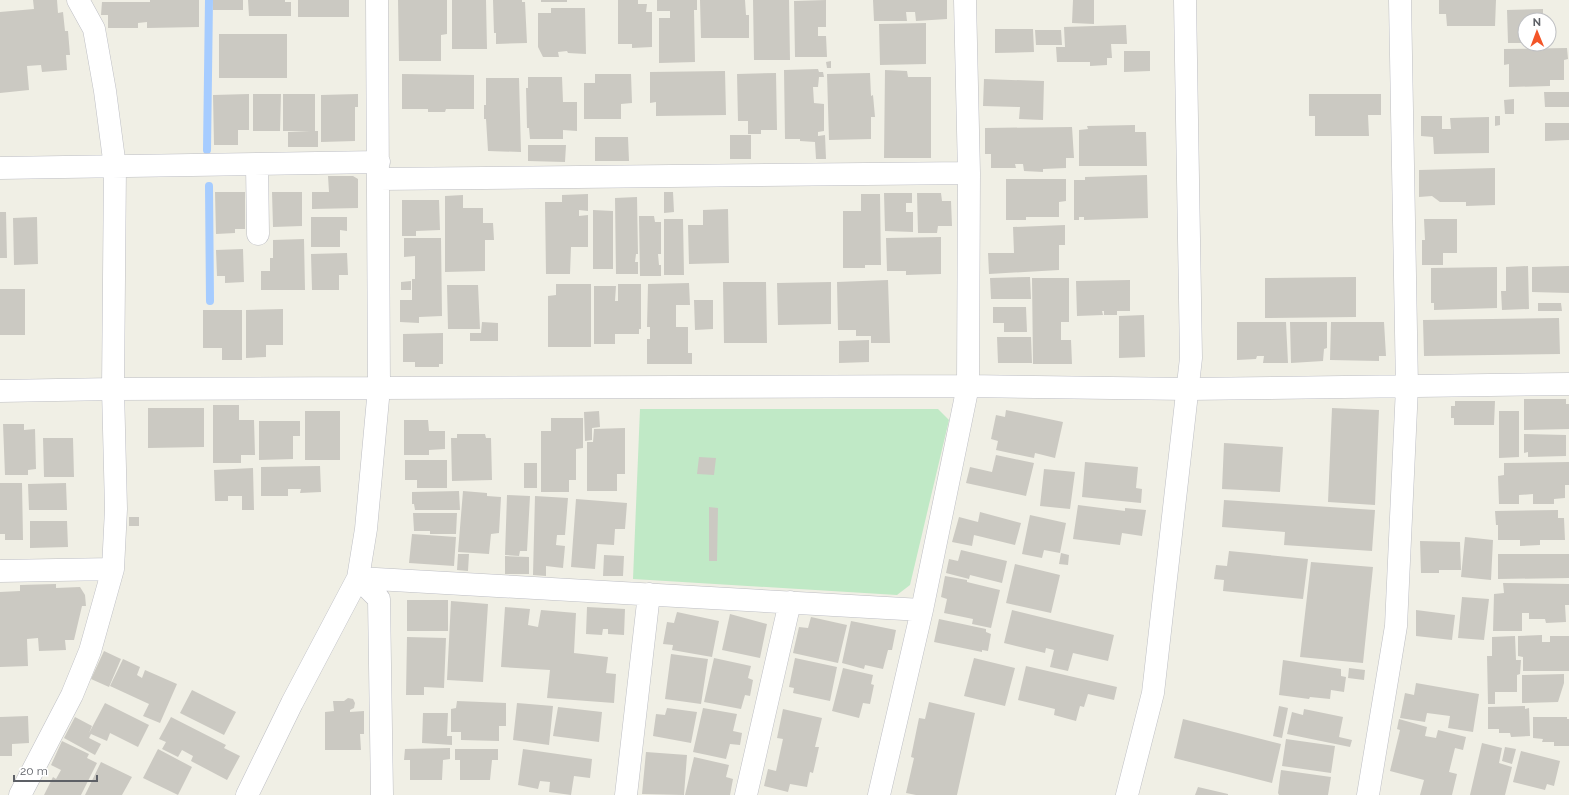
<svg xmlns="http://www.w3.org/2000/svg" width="1569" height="795" viewBox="0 0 1569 795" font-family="Raleway,sans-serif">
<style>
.green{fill:#c0e9c6}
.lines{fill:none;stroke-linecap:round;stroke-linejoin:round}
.stream{stroke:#a6ccff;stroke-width:8}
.building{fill:#cbc9c2}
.minor-casing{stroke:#bdbec4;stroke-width:23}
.tertiary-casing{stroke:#bdbec4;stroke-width:23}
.minor{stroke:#fff;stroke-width:22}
.tertiary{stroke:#fff;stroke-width:22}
</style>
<rect width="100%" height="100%" fill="#f0efe5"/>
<path class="green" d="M640 409H938L949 420 910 585 897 595 633 579Z"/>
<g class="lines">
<path class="stream" d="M207 150 209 0
M209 186 210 301"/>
</g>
<path class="building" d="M33 0H57L58 13 63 12 65 31H68L70 55H66L67 70 42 72 41 65 27 66 29 90 0 93V12L34 9Z
M150 0H199V27L147 28V22L138 23V28H108V15H101L102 2H150Z
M213 0H243V10H213Z
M248 0H285V2H291V16H249Z
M298 0H349V17H298Z
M398 0H447V34L441 35V61H399Z
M452 0H486L487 49H452Z
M493 0H522V2H525L527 43 496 44V33H494Z
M541 0H567V2H541Z
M618 0H638V4H647L646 12H652V47L632 48V44H618Z
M657 0H697V10H694L695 62 659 63V18H670V11H657Z
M700 0H745L746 15H749V38H701Z
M753 0H789L790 60H754Z
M826 0V27H818V36H826L827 57H795L794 1Z
M873 0H947V19L916 21 915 12H906L907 21H874Z
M1073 0H1094V24L1072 23Z
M1439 0H1496L1495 26H1447L1446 14H1439Z
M551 8H585L586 54 568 53 567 51 558 52 559 57H543L538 47V13H551Z
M1543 9V20H1525V43H1508L1507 10Z
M926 23V64L880 65 879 24Z
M1126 25 1127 44H1111L1112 58H1107V65L1090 66V62H1057L1056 47H1065L1064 27Z
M995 29H1033L1034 52 995 53Z
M1035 30H1061L1062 45H1036Z
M219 34H287V78H219Z
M1567 48 1568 59 1564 60V80H1550V86L1509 87V64L1504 65V49Z
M1124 51H1150V71L1124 72Z
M831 61V68H827L826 62Z
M818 69 819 72H823L824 77H819L818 87H813L814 103 824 104V131L818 132V136L825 135 826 159H816L815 142 800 141V139H785L784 70Z
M885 70 907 71 908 77H931V158H884Z
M725 71 726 115 656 116V102L650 103V72Z
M776 73 777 130H761V134H748V121H738L737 74Z
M870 73 871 96 873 95 875 117H871V139L829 140 827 74Z
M402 74 474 75V109H446L445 112H428V109H402Z
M595 74H631L632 103 621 104V119H584V83H595Z
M528 77H562L563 102H577V131L563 130V139H530L529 128H527L526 88H528Z
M486 78H519L521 152 488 151 486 119H484V105H486Z
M984 79 1044 81 1043 120 1019 119 1020 107 983 106Z
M1544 92H1569V107H1545Z
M249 94V130H238V145H214L213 95Z
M253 94H281L280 131H253Z
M283 94H315V131H318V147H288V132L310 131H283Z
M358 94V107H355V141L321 142V95Z
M1309 94H1381V115H1368L1369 136H1315V116H1309Z
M1514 99V114H1505L1504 100Z
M1421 116H1442V129H1451L1450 118 1489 117V153L1434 154 1433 137 1421 136Z
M1495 116H1500V125L1495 126Z
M1545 123H1569V140L1545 141Z
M1135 125V132H1146L1147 166H1079V130L1088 129 1087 126Z
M1072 127 1074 158H1066V168L1043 169V172L1024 171 1023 164H1015L1016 168H991V154H985V128Z
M730 135H751V159H730Z
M595 137H628L629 161H595Z
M528 145H566L565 162 528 161Z
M1495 168V205L1466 206V202H1440L1432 196 1419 197V170Z
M1147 175 1148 218 1084 220V217H1079V220H1074V180H1085V177Z
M328 176H353L358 179V208L312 209V192H329Z
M1006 179H1066V201L1059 202V217H1026V220H1006Z
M215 192H245V229H235V233L216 234Z
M272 192H302V226L273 227Z
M664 192H673L674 212 664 213Z
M884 193H912V203H906V212H913V232L885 231Z
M917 193H941L942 201H951L952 226H938L937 233H918Z
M588 194V211L579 210V216L588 215V247H571L570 274H546L545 202H562V195Z
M861 194H880L881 265H865V268H843V211H861Z
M463 195V208H483V223H493L494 240H485V271L445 272V196Z
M637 197 638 254H636L635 262H638V274H616L615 198Z
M402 200H439L440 230 416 231V236H402Z
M728 209 729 263 689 264 688 225H703V210Z
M593 210 613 211V269H593Z
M0 212H6L7 258H0Z
M639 216H654L655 222H661V254H658L659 265H661V276H640Z
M37 217 38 264 14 265 13 218Z
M311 217H347V231L340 230V247H311Z
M664 219H683L684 275H664Z
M1424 219H1457V253H1443V265H1422V240H1425Z
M1065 225V245H1059V270L989 274 988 253H1014L1013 227Z
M941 237V274L906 275V271H887L886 238Z
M404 238H441L442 316 419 317V323L400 322V300H412V279H415V256L404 257Z
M304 239 305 290H261V271H270V258H273V240Z
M243 249 244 282 225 283V276H217L216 250Z
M347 253 348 275H339V290H312L311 254Z
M1528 266 1529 309 1502 310 1501 291H1506V267Z
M1569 266V293L1532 292V267Z
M1497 267V308L1434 310V303H1431V268Z
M1030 277 1031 299H991L990 278Z
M1356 277V317L1265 318V278Z
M1032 278H1069V322H1061V340H1071L1072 364H1033Z
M888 280 890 343H871V336H856V330H838L837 282Z
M1130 280V311H1117V315H1104V311H1102L1103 315 1077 316 1076 281Z
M411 281V290H401V282Z
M723 282H766L767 343H724Z
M831 282V324L778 325 777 283Z
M689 283 690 305H676V327H688V353H692V364H647V339H650V327H647L648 284Z
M556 284H591V347H548V296L556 295Z
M618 284H641V329H639V334H615V344H594V286H616L615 301H618Z
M447 285H478L480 329H448Z
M0 289H25V335H0Z
M694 300H713V329L695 330Z
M1538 303H1561L1562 311H1538Z
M993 307H1026L1027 332H1004V323H993Z
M283 309V345H266V357L246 358V310Z
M203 310H242V360H222V348H203Z
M1144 315 1145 357 1119 358V316Z
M1559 318 1560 354 1424 356 1423 320Z
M482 322 498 323V341H470V333H481Z
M1237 322H1286L1288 363H1263L1264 356H1257L1256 359 1237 360Z
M1290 322H1327V348L1324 349 1323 361 1291 363Z
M1331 322H1384L1386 356H1379V361L1330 360Z
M443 333V364H439V367H415V362H403V334Z
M997 337H1031L1032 363H998Z
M869 340V362L839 363V341Z
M1524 399H1566V404H1569V429L1524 430Z
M1455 401H1495L1494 425H1454V418H1451V406H1455Z
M213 405H239V420H254L255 455H241V463H213Z
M148 408H204V447L148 448Z
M1332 408 1379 410 1375 505 1328 502Z
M1006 410 1063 422 1055 458 1035 453 1034 458 996 450 998 441 991 439 996 415 1005 417Z
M305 411H340V460H305Z
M599 411 600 427 592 428V440L585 441 584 412Z
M1499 411H1519V457L1499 458Z
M551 418H583V448L576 449V480H569V492H541V431H551Z
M404 420H428L429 431H445V449L429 450V455H404Z
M259 421H300V436H293V459L259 460Z
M3 424H24V430L35 429 36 469 28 470V475H5Z
M625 428V474H617V491H587V442H593L594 429Z
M457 434H485L486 438H491L492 480 452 481 451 438H457Z
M1524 434 1566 435V456L1528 457V452L1524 453Z
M43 438H73L74 477H44Z
M1224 443 1283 447 1280 492 1222 489Z
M996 455 1034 463 1026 496 966 483 970 467 992 472Z
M699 457 716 458 714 475 697 474Z
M405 460H447V488H417V480H405Z
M1085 462 1138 467 1136 488 1142 489 1141 503 1082 497Z
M1569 462V485H1565V498L1554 499V504H1533V494L1519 495V504H1499L1498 476 1504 475V463Z
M524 463H537V488H524Z
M320 466 321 492 300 493 301 489H288V496H261V467Z
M253 468 254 510H242V496H228V501H215L214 470Z
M1044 469 1075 472 1070 509 1040 506Z
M0 483H22L23 540H5V534H0Z
M66 483 67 510H29L28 484Z
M459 491 460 510H415L414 504H412V492Z
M463 491 487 493V496L501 497 499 533 491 534 489 554 458 552Z
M507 495 530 496 527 551H520L519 556 505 555Z
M535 496 568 498 565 535H557L556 545 565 546 563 568 546 566V576L533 575Z
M576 499 627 503 625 529H615L614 545 597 544 595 569 571 567Z
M1224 500 1375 510 1372 551 1284 545 1285 532 1222 527Z
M1078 505 1125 511V508L1146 510 1142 536 1122 533 1120 545 1073 539Z
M709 507 718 508 717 561H709Z
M1558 510V518H1564L1565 540H1540V545L1520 546V540H1498V525H1496L1495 511Z
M980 512 1021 523 1015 545 974 535 972 546 952 542 959 517 978 522Z
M413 513H457L456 534H430V531H414Z
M1030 515 1066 523 1060 553 1044 550 1042 558 1022 554Z
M129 517H139V526H129Z
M30 521H67L68 547 30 548Z
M412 534 456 537 454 566 409 563Z
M1465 537 1493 540 1491 580 1461 577Z
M1420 541 1460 542 1461 570H1439V573H1421Z
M961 550 1007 561 1002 583 970 575 969 579 946 573 949 559 958 561Z
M1229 551 1308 559 1303 599 1223 591 1224 580 1214 579 1216 565 1227 566Z
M1061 553 1069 555 1068 565 1059 564Z
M458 554H469L468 571 457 570Z
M1498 554H1569V578L1498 579Z
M604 555 624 556 623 576H603Z
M505 556 529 557V574H505Z
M1311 562 1373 567 1363 663 1300 657Z
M1015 564 1060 575 1051 613 1006 603Z
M945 576 967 580V582L1000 590 991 628 972 624 973 619 944 613 947 599 941 597Z
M1503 583 1569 584V605H1565L1566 622 1546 623 1545 619H1529V613H1522V631H1493L1494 594 1504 593Z
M56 584V588L80 587 85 595 86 606H82L74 640H65L66 650 39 651 38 638 27 639 28 666 0 667V592L20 591V585Z
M1462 597 1489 599 1484 640 1458 638Z
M407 600H448V631H407Z
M451 601 488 604 483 682 447 680Z
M505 607 530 609 528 625 538 627 541 610 576 613 574 653 608 657 606 673 616 674 614 703 547 698 550 670 501 667Z
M587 607 625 609 624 635 608 634V629H603L602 635 586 634Z
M1012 610 1114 635 1108 661 1073 653 1068 671 1050 667 1054 650 1046 648 1045 653 1004 643Z
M1416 610 1455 615 1452 640 1416 636Z
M677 612 719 621 712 657 672 650 673 645 663 644 667 622 674 623Z
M730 614 767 624 760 658 722 650Z
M811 617 847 625 838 663 793 653 799 627 808 628Z
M939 619 986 629V632L991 634 988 651 982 650V652L934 642Z
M851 621 896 630 892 650H888L883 669 865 665 864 669 842 663Z
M1542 635V642H1550V636H1569V671H1523V657L1518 656V636Z
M1515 636 1516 660H1521L1520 674 1517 675V692H1495V704H1488L1487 656H1492V637Z
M407 637 446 638 444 688 424 687V695H406Z
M104 651 121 659 109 687 91 679Z
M671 654 708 659 701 704 665 699Z
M714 658 751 666 748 678 753 680 750 696 745 695 741 709 704 702Z
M795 658 837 667 830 701 793 693 794 688 789 687Z
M974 658 1015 668 1005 706 964 696Z
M123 659 140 667 137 675 142 678 145 670 177 684 160 723 143 716 149 704 110 686Z
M1283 660 1341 669V676L1346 677 1344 692 1331 690 1330 699 1310 697 1309 699 1279 695Z
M1026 666 1117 687 1114 700 1088 694 1084 707 1080 706 1076 721 1054 715 1055 709 1018 700Z
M843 668 873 675 871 684 874 685 870 704 863 703 859 718 832 711Z
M1349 668 1365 670 1364 680 1348 678Z
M1564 674V683L1558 702 1522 703V675Z
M1416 683 1479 694 1473 732 1448 728 1450 716 1427 713 1425 722 1400 718 1405 693 1414 695Z
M192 690 236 712 224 735 180 713Z
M348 698 353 699 355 703 354 708 350 710V712L364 711V734H360L361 750H325V712L334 711 333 701H344Z
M457 701 506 703V726H499V741L461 740V732H451V709L456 708Z
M929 702 975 713 957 795H916L906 793 914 758 911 757 919 718 925 719Z
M105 703 149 725 138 747 110 733 107 741 91 734 89 738 101 744 95 755 64 738 75 717 92 726 89 733Z
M517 703 553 706 549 745 513 740Z
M1279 706 1288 708 1282 738 1273 736Z
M1525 706V709L1529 708 1530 736 1511 737 1510 733H1499V729H1488V707Z
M558 707 602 712 599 742 553 736Z
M667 708 697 712 691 743 653 736 656 714 665 715Z
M703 708 737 714 733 731 742 733 740 745 730 744 726 759 693 752Z
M783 709 822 718 815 747H819L813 773 810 772 807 787 790 784 788 792 764 786 768 769 776 771 783 739 777 738Z
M1304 709 1343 717 1339 737 1352 740 1350 747 1287 734 1292 712 1303 715Z
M423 713H448L447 736H452V745L422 743Z
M28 716 29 743 12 744V756H0V717Z
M171 717 226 745 224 748 240 756 227 780 191 761 193 756 182 750 178 757 162 749 166 742 159 739Z
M1533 717H1567V719H1569V746H1554V742H1542L1543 739 1533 738Z
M1183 719 1281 744 1272 783 1174 758Z
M1399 719 1427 727 1425 736 1436 738 1438 730 1466 737 1463 750 1455 748 1449 772 1457 774 1452 795H1420L1424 780 1390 771 1400 730 1397 729Z
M1286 739 1335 746 1331 773 1282 766Z
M62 741 89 754 87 758 97 763 81 795H44L53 777 56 779 61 770 51 765Z
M1482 743 1502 748 1499 763 1512 767 1505 795H1470Z
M1505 747 1516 749 1512 764 1502 761Z
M450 748V759L443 760 442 780H410V760H404L405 749Z
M158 749 192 767 178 795 143 778Z
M455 749H498V760H492L490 780H460V760H455Z
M523 749 592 759 590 778 574 776 571 795 549 792 550 782 540 781 538 789 518 785Z
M1521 751 1560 761 1554 786 1547 784 1545 790 1513 782Z
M646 752 687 755 684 795 642 794Z
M694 757 729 765 726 777 733 779 730 795H685Z
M101 762 132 777 122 795H85Z
M1281 770 1331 777 1328 795H1279L1278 793Z
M1198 787 1228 794V795H1195Z"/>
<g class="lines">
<g class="minor-casing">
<path id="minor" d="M257 165 258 234
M0 168 379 162
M379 179 969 173
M0 391 113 389 379 388 377 0
M0 571 113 569
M358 578 922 610 879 795
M358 578 379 599 382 795
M922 610 968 386 969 173 965 0
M20 795 72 695 90 651 113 569 116 509 113 389 115 167 105 91 94 29 78 0
M247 795 292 703 358 578 366 529 379 388 968 386 1188 389 1569 384
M626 795 649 594
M746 795 790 602
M1368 795 1396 626 1407 387 1400 0"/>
</g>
<g class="tertiary-casing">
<path id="tertiary" d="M1127 795 1153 693 1191 358 1185 0"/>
</g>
<use href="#minor" class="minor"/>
<use href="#tertiary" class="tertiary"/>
</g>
<g transform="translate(1537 32) rotate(359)"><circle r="19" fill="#ffffff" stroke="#bebfc2"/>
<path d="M0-3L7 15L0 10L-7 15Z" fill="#f35528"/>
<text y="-6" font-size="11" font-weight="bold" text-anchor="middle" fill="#5d6066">N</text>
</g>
<path d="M14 775v6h83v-6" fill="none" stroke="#5d6066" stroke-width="2"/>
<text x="20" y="775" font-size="12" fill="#5d6066" stroke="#ffffff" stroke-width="3" paint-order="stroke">20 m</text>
</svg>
